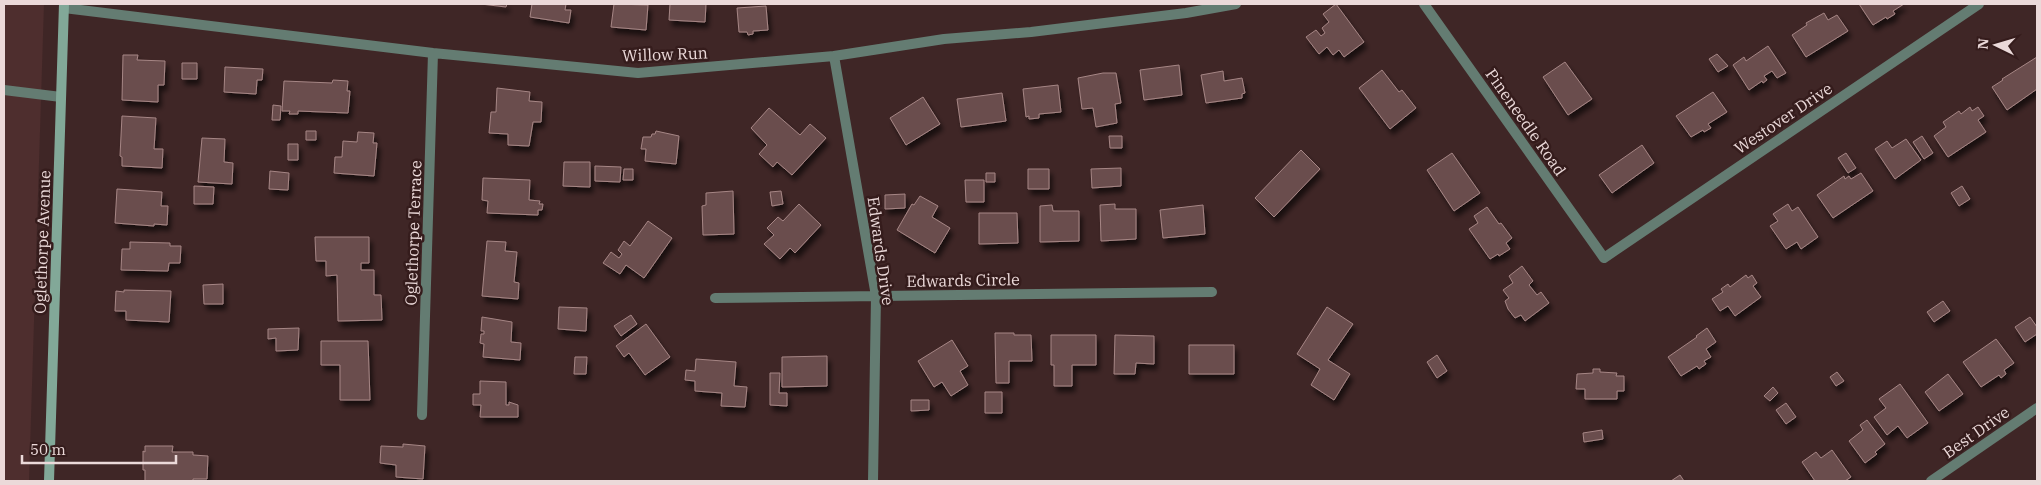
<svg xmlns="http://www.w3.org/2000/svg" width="2041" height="485" viewBox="0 0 2041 485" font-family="'IBM Plex Serif',serif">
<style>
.built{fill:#4e2e2e}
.building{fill:#6a4d4d;stroke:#a68685;filter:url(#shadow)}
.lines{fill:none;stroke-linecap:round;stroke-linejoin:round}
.street{stroke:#647c72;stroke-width:10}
.secondary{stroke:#82a898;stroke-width:10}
.labels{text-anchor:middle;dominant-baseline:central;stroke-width:5;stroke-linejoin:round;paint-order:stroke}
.street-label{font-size:16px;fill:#ebd9d9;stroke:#351c1c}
</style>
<defs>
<filter id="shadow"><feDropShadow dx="3" dy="5.5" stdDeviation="2.5" flood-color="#0009"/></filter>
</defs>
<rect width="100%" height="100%" fill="#3f2626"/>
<path class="built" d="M4 4H44L29 481H4Z"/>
<path class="building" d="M481 4H507L506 7Z
M532 4H566L565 10H571L569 23 530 17Z
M614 4 648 5 646 30 611 27Z
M670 4H706L705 22 669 20Z
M1336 4 1364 42 1344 57 1339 50 1333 55 1327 47 1319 54 1306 37 1316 30 1321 36 1325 33 1322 28 1329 22 1323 14Z
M1859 4H1904L1893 11 1895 14 1887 19 1886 17 1873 25Z
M766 6 768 30 753 31V34L748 35 747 32H739L737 8Z
M1824 13 1828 20 1837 15 1848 31 1806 57 1792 35 1807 25 1806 23Z
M1768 46 1786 73 1777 78 1772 71 1764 76 1767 80 1763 83 1762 81 1749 90 1733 65 1744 57 1746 61Z
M1717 54 1728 66 1718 72 1709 59Z
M123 55H138L137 60 165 61 164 85H158V102L122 100Z
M2037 57V89L2007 110 1992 87 2003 80 2002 79Z
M1565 62 1592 99 1568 115 1543 77Z
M182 63H197V79H182Z
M1179 65 1182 95 1144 100 1140 70Z
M225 67 263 69 262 80H257L256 94 224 92Z
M1382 70 1399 92 1402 90 1416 108 1390 129 1359 88Z
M1223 71 1224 81 1242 78 1245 93 1242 94V98L1206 103 1201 75Z
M1103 73H1116L1121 103 1115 104 1117 123 1096 127 1093 108 1082 109 1078 78Z
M333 80 348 81 347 91H350L348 113 298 111V114H289L290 111H282L284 81 332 83Z
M1058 85 1061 112 1039 114V118L1029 119V116L1026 117 1023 89Z
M497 88 530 92 529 101 542 102 541 122H533L529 146 508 145V134L489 133 491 112H496Z
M1713 92 1727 112 1708 124 1711 128 1704 132 1703 130 1691 137 1676 116Z
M1002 93 1006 121 961 127 957 99Z
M923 97 940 124 906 145 890 118Z
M273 105 281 106 280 120H272Z
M1970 107 1972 111 1978 107 1984 116 1978 120 1986 132 1948 157 1934 136 1946 127 1943 122 1959 111 1961 114Z
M769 108 800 135 810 124 826 138 792 175 777 162 773 167 759 154 767 145 751 128Z
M122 116 156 118 154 149H163L162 168 122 166V157L120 156Z
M306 131H316V140H306Z
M656 131 679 136 676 164 645 161 646 149H641L643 137H651L652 134H655Z
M358 132 374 133 373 143H377L374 176 334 173 335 157H342L343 141 357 142Z
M1109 136H1122V148H1110Z
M1922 136 1933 153 1924 159 1913 142Z
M202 138 225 139 224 162 233 163 232 184 198 182Z
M1906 139 1921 160 1895 179 1875 149 1887 141 1892 148Z
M288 144H298V160H288Z
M1642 145 1654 163 1612 193 1599 175Z
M1301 150 1320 169 1274 217 1255 198Z
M1452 153 1480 193 1454 211 1427 170Z
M1846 153 1856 168 1848 173 1838 158Z
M564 162H590V187L563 186Z
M595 166 621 167 620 182 595 181Z
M1121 168V186L1092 188 1091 169Z
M624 169H633V180H623Z
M1028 169H1049V189H1028Z
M270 171 289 173 288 190 269 189Z
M986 173H995V182H986Z
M1861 173 1873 191 1833 218 1817 195 1844 176 1845 179 1849 176 1851 179Z
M483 178 530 180 529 200 540 201 539 204H543L542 210H538V215L487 213 488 201 482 200Z
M965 180H984V202H966Z
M194 186 214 187 213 204H194Z
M1962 186 1970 199 1959 206 1951 193Z
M117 189 162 192 161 206H168L167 225 154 224V226L115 223Z
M733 191 734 234 703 235 702 206 706 205V193Z
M781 191 783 204 772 206 770 192Z
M905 194V208L885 209V195Z
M920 196 938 206 932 217 950 228 935 253 897 230 912 204 914 205Z
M799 204 821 225 795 253 790 248 780 259 764 244 774 235 767 228 778 217 783 221Z
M1115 204V209H1136V239L1101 241 1100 205Z
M1788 204 1792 211 1798 207 1818 237 1801 249 1797 242 1786 249 1770 226 1778 221 1773 214Z
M1052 205 1053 211H1079V241L1040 242V206Z
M1203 205 1205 234 1163 238 1160 210Z
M1487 207 1499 224 1501 223 1512 238 1506 243 1510 249 1499 256 1498 254 1490 259 1469 229 1478 223 1474 216Z
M979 213H1017L1018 243 979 244Z
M648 221 672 238 644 278 626 265 620 274 603 263 611 252 619 258 622 254 618 250 624 241 630 246Z
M315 237H369V263H361V270H374V295H381L382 320 338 321 337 275 326 276V261H316Z
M487 241 506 242 505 251 517 252 514 282 519 283 518 299 482 296Z
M130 242 170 243V246H181L180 263H169L168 271 121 270 122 249H130Z
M1522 266 1533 281 1529 285 1537 295 1541 292 1549 303 1525 321 1521 315 1515 318 1508 309 1505 301 1509 298 1503 290 1513 283 1509 276Z
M1746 275 1748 278 1752 275 1757 283 1753 286 1761 297 1735 316 1728 306 1720 311 1712 299 1723 292 1721 289 1728 284 1730 287Z
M223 284V304H204L203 285Z
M124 290 171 291 169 322 126 320V311H115L116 291 124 292Z
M1943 301 1950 311 1934 322 1927 312Z
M559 307 587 308 586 331 558 329Z
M1327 307 1353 324 1328 360 1350 374 1334 400 1311 385 1320 369 1297 354Z
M631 315 637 324 621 336 614 326Z
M482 317 512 322 511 342 521 343 520 360 483 357 484 344 480 343 481 334H484V331H481Z
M2030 317 2037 327V334L2025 342 2015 327Z
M646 324 670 357 645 375 629 353 624 357 616 346Z
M299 328 298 350 276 351V338L268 339V329Z
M1707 328 1716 342 1706 349 1711 357 1704 361 1706 364 1699 369 1697 366 1681 376 1668 357 1697 337 1696 336Z
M995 333H1014V335H1031L1032 361H1009V383H996Z
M1051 335H1096V365H1072V386H1054V365H1051Z
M1115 335 1154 336V364L1136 363 1135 374H1114Z
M1996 339 2014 363 2004 370 2006 374 2001 378 1999 375 1981 387 1963 362Z
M952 340 968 366 960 371 968 385 951 396 942 382 934 387 918 361Z
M321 341H368L370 400H340V365H321Z
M1189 345H1234V374H1189Z
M1437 355 1447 371 1437 378 1427 362Z
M827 356V386L782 387V357Z
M575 357H587L586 374H574Z
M696 359 736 362 734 386 747 387 745 407 721 406 722 393 695 391V381L685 380 686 370 695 371Z
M1593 369H1600V372L1617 373 1616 376H1624V391H1617V399H1585V389H1576L1577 374 1593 373Z
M1837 372 1844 381 1836 386 1830 377Z
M770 373H780L779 393H787V406L770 405Z
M1948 374 1963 394 1939 411 1925 392Z
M480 381 506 382V405H509V402L518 405V417H480L481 405H473V394H480Z
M1900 384 1928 423 1907 438 1898 426 1887 435 1874 417 1886 408 1879 399Z
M1773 387 1778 393 1770 401 1764 396Z
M985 392H1002V413H985Z
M911 400H929V410L911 411Z
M1786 403 1796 417 1786 424 1776 410Z
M1867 420 1885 444 1875 452 1877 454 1865 463 1849 441 1863 430 1860 425Z
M1602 430 1603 439 1584 442 1583 433Z
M403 444 425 446 423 479 396 477V465L380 463 381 446 403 447Z
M145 446H173L172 452H193V455L208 456 207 479H193V481H145V470H143V451L145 452Z
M1832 450 1851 477 1845 481H1815L1802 462 1816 452 1821 458Z
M1680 475 1684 481H1671Z"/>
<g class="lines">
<path class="street" d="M1424 4 1604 258 1979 4
M64 8 433 53 638 73 834 56 944 39 1031 32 1186 13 1236 4
M834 56 876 296 873 481
M4 90 61 97
M715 298 1212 292
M422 415 433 53
M1931 481 2037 408"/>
<path class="secondary" d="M49 481 64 4"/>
</g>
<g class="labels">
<g class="street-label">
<text transform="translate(665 54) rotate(-2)">Willow Run</text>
<text transform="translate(1783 118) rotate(-34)">Westover Drive</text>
<text transform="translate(1526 122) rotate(55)">Pineneedle Road</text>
<text transform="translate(413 233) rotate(-88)">Oglethorpe Terrace</text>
<text transform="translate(42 242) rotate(-88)">Oglethorpe Avenue</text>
<text transform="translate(881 251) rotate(82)">Edwards Drive</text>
<text transform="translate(963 280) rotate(-1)">Edwards Circle</text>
<text transform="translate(1976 432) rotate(-35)">Best Drive</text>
</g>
</g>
<rect width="2041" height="485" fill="none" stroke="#ebd9d9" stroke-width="10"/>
<g transform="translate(1996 45) rotate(275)" stroke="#351c1c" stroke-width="4" paint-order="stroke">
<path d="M0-4L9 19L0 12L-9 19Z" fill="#ebd9d9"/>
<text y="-8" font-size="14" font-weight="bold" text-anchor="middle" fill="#ebd9d9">N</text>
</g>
<path d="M22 455v8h154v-8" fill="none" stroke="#ebd9d9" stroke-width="2.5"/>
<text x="30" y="455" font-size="15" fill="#ebd9d9" stroke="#351c1c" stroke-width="4" paint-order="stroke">50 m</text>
</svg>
